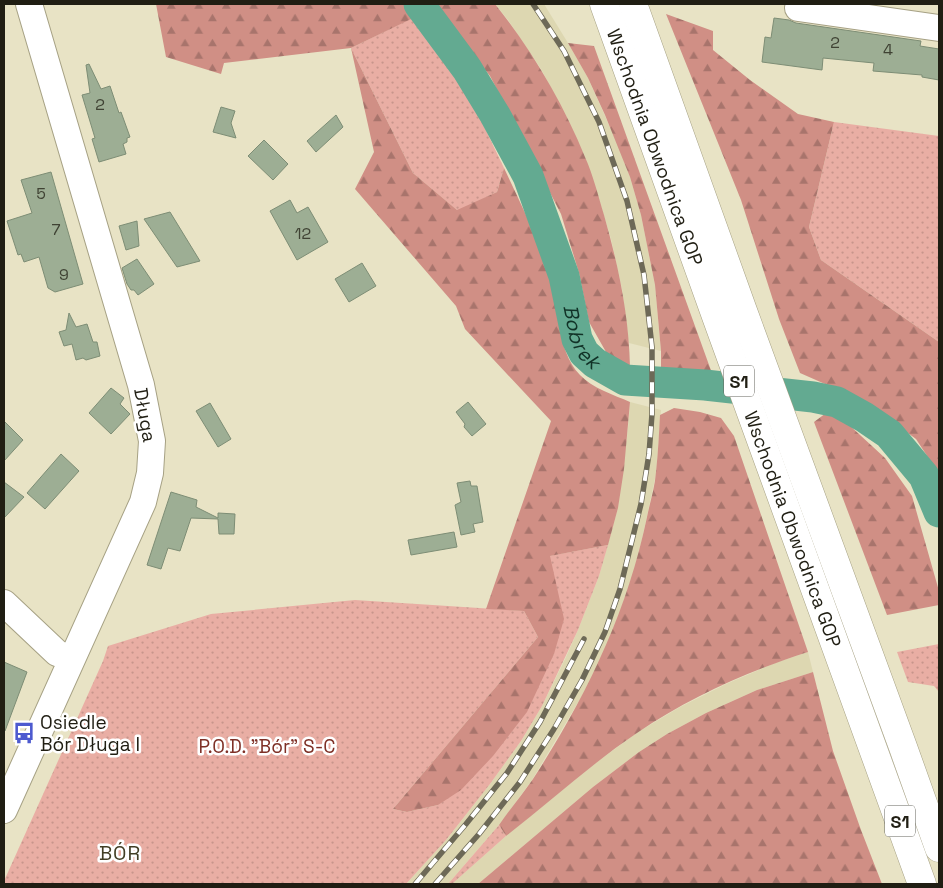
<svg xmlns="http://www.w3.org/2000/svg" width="943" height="888" viewBox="0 0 943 888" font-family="'Space Grotesk',sans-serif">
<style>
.built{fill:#ddd7b1}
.grass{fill:url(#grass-dots)}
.forest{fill:url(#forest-firs)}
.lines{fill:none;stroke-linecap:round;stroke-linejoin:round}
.river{stroke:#63aa91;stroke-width:31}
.building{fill:#9dae94;stroke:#7d8d75}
.minor-casing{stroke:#a6a184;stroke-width:28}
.highway-casing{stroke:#a6a184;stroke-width:29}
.minor{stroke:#fff;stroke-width:26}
.highway{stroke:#fff;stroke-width:28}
.rail-casing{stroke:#6d6957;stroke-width:5.5}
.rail{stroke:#fff;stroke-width:4;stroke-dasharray:11;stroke-linecap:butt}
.labels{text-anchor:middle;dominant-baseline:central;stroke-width:5;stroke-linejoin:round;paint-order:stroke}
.number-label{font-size:16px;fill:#3f4233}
.shield{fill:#fff;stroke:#63625a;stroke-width:1}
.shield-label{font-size:18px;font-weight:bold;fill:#201e13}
.street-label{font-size:19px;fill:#201e13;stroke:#fff}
.poi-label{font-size:19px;fill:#201e13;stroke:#fff;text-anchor:start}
.park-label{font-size:19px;fill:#7e3026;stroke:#fff}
.water-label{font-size:20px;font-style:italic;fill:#113227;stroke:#fff}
.neighbourhood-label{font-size:20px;letter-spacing:1px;fill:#423e25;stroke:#fff}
</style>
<defs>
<pattern id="grass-dots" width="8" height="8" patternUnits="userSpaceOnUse" patternTransform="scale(1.25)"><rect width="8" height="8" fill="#e9aea4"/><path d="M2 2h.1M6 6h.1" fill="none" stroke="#c8958c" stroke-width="1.8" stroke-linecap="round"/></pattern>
<pattern id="forest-firs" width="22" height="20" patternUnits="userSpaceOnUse" patternTransform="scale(1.25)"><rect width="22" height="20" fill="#d08f85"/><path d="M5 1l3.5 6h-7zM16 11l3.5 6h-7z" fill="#a8746c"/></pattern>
</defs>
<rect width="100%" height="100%" fill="#e8e3c5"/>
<path class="built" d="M495 4H544L568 43 588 78 618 145 630 177 641 215 655 285 661 351 629 343 622 289 611 239 598 196 585 157 566 116 541 69 508 20Z
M630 402 661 410 656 474 643 535 634 571 621 609 606 647 589 684 532 780 499 825 448 884H406L446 840 490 784 521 741 542 706 566 657 578 630 599 576 618 508 628 428Z
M808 652 813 672 757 690 706 713 667 734 639 752 593 787 478 884H452L506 836 597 762 638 732 680 707 726 684 775 663Z"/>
<path class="grass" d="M412 18 456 75 480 118 504 168 497 192 458 211 413 173 351 48Z
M834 122 939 136V342L821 260 809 227Z
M608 545 599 576 578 630 542 706 521 741 490 784 446 840 406 884H4V881L103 661 108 646 211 614 355 600 524 611 538 637 393 809 407 812 438 805 554 654 549 556Z
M939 644V692L934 686 908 682 897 652Z
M499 825 506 836 452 884H448Z"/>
<path class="forest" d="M156 4H495C531 49 563 103 585 157 593 175 598 195 604 215 618 264 629 315 630 367L610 359 589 322 579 273 561 214 490 76 436 7 351 48 413 173 457 210 497 192 504 168C520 202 537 237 550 273 561 306 555 349 580 375 592 388 614 395 630 402L624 469 618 508 608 545 550 556 564 619 554 654 527 712 493 756 461 790 438 805 407 812 393 809 538 637 524 611 486 609 551 421 465 329 456 306 355 189 374 152 351 48 224 63 221 74 166 57Z
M666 14 713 31V50L750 80 798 114 834 122 809 227 821 260 939 342V474L916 439 866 402 800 373 779 319 741 200Z
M568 43 594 46 713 376 661 372V351L655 285 641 215 630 177 605 115 588 78Z
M674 408 700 412 721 418 734 436 808 652C749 671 690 697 637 733 591 764 550 802 506 836L499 825C510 809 522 795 533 779 586 697 627 613 647 517 650 502 655 487 656 472 658 453 659 434 660 415Z
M826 413 847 423 885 458 912 496 939 591V605L887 615 814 422Z
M813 672 833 751 861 830 882 884H478L593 787 639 752 667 734 706 713 757 690Z"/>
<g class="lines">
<path class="river" id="s1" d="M419 4 467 69 495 115 528 176 564 276 577 339 584 353 595 363 625 380 705 385 813 397 837 402 864 417 889 434 924 476 939 512"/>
</g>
<path class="building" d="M774 18 789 20 796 23 921 41 920 46 939 49V80L922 77V75L873 71 874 63 823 58 822 70 762 62 765 37 771 38Z
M89 64 101 89 110 86 119 113 121 112 130 137 127 138V142L123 144 126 154 99 162 92 139 95 138 82 95 90 93 86 65Z
M221 107 235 111 231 123 236 138 213 132Z
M336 115 343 127 316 152 307 141Z
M264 140 288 164 273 180 248 156Z
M51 172 83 284 55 292 48 288 39 257 24 262 21 254 18 255 7 221 32 213 21 180Z
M290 200 297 213 308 207 328 242 297 260 270 211Z
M170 212 200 261 177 267 144 219Z
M137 221 139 246 126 250 119 226Z
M137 259 154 284 138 295 134 290H131L127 284 122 268Z
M362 263 376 286 349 302 335 279Z
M69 313 76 327 87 324 93 342H97L100 356 86 360 83 358 76 360 72 344 64 346 59 332 66 330Z
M111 388 124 398 120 404 130 414 111 434 89 413Z
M468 402 486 424 472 436 464 427 465 424 456 412Z
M210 403 231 439 218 447 196 411Z
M4 421 23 440 4 461Z
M61 454 79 471 45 509 27 493Z
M470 481 471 486H477L483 522 473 524 475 532 461 535 455 505 461 502 457 483Z
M4 482 24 497 4 518Z
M171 492 197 500 196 507 218 518V513L235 514 234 534H219L218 519 191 518 180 551 168 548 161 569 147 565Z
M454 532 457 547 411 555 408 540Z
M4 662 27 672 5 731 4 730Z"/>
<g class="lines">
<g class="minor-casing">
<path id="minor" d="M798 8 939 28
M4 603 57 653 72 659
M4 810 143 502 150 473 152 441 141 385 29 4"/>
</g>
<g class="highway-casing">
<g id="highway">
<path id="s2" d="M604 4 717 319 922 884"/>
<path d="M633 4 743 311 903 747 939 848"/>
</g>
</g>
<use href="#minor" class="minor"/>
<use href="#highway" class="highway"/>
<g class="rail-casing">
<path id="rail" d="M415 884 466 824 507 773 540 722 584 639
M435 884 479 834 520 782 554 729 582 680 605 632 620 589 641 504 649 454 652 414V347L644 275 627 201 599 122 564 51 533 4"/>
</g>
<use href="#rail" class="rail"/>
</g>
<defs>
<g id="bus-bare" transform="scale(1.725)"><path d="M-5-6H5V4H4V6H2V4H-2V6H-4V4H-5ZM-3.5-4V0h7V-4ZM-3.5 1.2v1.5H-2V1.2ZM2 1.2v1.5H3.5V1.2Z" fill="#4d5acf" stroke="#fff" stroke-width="2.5" paint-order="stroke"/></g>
</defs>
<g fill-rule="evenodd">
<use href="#bus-bare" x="24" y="733"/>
</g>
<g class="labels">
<g class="number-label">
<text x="835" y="42">2</text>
<text x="888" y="49">4</text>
<text x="100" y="104">2</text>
<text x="41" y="193">5</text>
<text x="56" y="229">7</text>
<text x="303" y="233">12</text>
<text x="64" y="274">9</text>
</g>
<g class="shield">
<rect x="724" y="365.5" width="30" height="31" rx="4"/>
<rect x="885" y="805.5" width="30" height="31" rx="4"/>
</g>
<g class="shield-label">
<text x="739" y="381">S1</text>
<text x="900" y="821">S1</text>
</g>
<g class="street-label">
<text stroke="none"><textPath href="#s2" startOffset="152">Wschodnia Obwodnica GOP</textPath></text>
<text transform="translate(145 415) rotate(80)">Długa</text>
<text stroke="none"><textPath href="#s2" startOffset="558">Wschodnia Obwodnica GOP</textPath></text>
</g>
<g class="poi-label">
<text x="40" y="722">Osiedle<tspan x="40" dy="22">Bór Długa I</tspan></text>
</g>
<g class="park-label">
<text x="267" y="746">P.O.D. "Bór" S-C</text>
</g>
<g class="water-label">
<text stroke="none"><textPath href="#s1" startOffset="374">Bobrek</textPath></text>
</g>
<g class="neighbourhood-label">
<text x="120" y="853">BÓR</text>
</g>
</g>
<rect width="943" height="888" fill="none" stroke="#201e13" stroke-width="10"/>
</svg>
